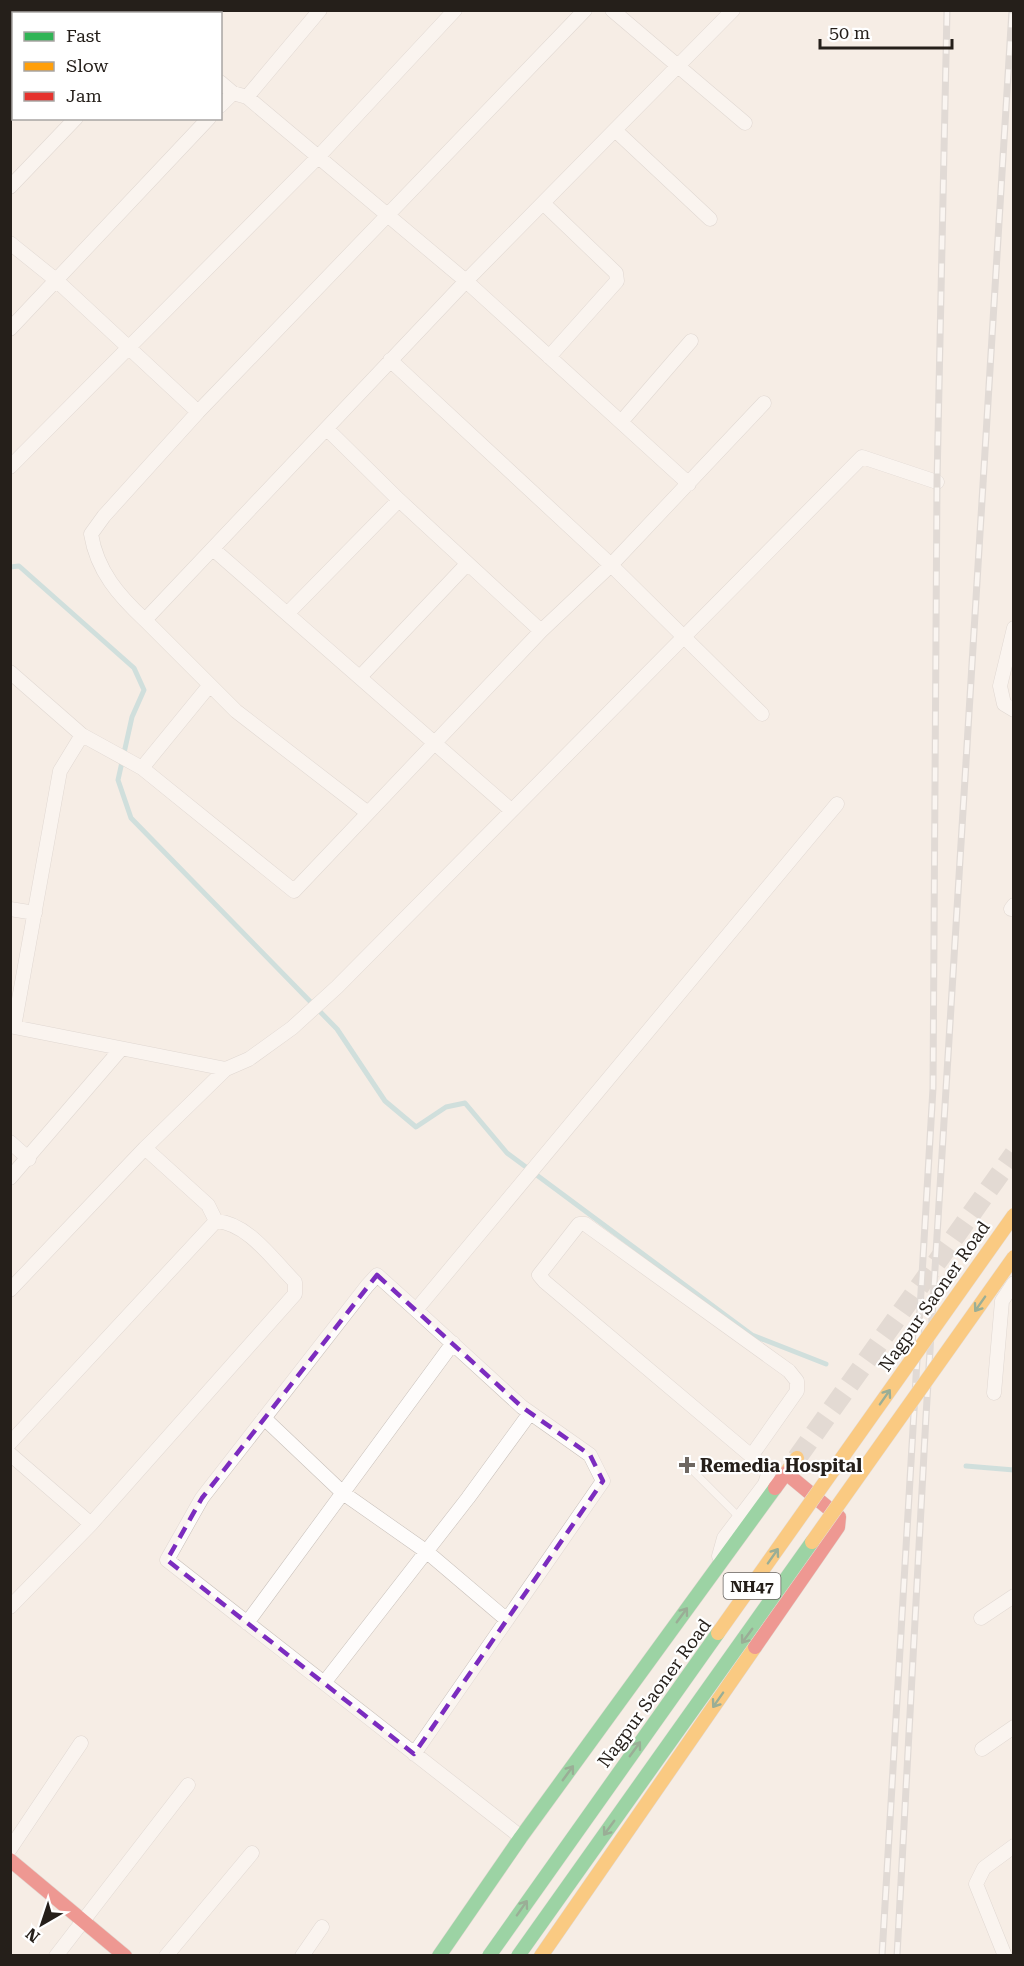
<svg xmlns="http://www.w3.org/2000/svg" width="1024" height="1966" viewBox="0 0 1024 1966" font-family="'Roboto Serif',serif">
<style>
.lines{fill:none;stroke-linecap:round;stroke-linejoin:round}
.stream{stroke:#a3ced1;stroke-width:5}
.secondary-tunnel{stroke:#ccc4bc;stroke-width:20;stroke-dasharray:20 10;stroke-linecap:butt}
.lane-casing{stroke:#c7bfb9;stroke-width:8}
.street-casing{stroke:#c7bfb9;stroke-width:15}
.fast-casing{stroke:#c7bfb9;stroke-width:15}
.slow-casing{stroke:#c7bfb9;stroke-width:15}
.jam-casing{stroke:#c7bfb9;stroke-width:15}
.lane{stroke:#fefcfb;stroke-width:7}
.street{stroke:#fefcfb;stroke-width:14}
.fast{stroke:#30b455;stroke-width:14}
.slow{stroke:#ff9f0a;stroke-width:14}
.jam{stroke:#e5322d;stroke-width:14}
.rail-casing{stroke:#c7c4c2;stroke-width:7}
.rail{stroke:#fff;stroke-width:4.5;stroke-dasharray:14;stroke-linecap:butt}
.fast-bridge-casing{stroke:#d0ccc8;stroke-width:15;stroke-linecap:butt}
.slow-bridge-casing{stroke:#d0ccc8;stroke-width:15;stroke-linecap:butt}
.fast-bridge{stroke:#30b455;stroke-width:14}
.slow-bridge{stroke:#ff9f0a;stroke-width:14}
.oneway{stroke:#2a6235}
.marked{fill:none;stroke:#7b2cbf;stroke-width:4.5;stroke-dasharray:12 8;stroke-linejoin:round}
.poi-dot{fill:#6e6761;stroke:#fff;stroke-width:2}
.labels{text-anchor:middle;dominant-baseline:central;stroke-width:4.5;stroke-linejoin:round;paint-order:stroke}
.shield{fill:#fff;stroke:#66625f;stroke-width:1.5}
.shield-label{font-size:16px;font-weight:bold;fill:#251f1a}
.street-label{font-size:18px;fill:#251f1a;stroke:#fff}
.poi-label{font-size:18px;font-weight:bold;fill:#251f1a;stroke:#fff;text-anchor:start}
</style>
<rect width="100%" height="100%" fill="#f6ede5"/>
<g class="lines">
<path class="stream" d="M10 567 19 566 134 668 144 690 132 717 118 780 131 818 337 1029 385 1101 416 1127 446 1107 465 1103 507 1153 752 1335 826 1364
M966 1466 1014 1470"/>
<path class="secondary-tunnel" d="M797 1458 1014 1154"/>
<g class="lane-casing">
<path id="lane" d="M687 1465 739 1517"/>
</g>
<g class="street-casing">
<path id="street" d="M585 10 198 412 104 516 91 534C97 571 119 596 145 620L466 281 733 10
M612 10 745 123
M10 60 14 57
M220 82 233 93 247 97 466 281 689 484
M247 97 320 10
M220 106 233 93
M615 130 710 219
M10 187 76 118
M543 203 616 273 617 281 549 357
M10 243 56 280 198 412
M10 329 209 118
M390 360 611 565 762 714
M621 422 691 341
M327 429 399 500 541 631
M10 467 319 156 455 10
M213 549 511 810
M287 614 399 500
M145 620 236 711 368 813
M1014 628 1000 686 1004 704 1014 710
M10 672 82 735 142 768 294 891 541 631 611 565 764 403
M360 677 467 564
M82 735 60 771 14 1027 226 1069
M142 768 209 686
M10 909 35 913
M1011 909 1014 905
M10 1142 29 1159
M10 1178 121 1049
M10 1290 145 1148 226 1069 249 1059 292 1028 337 987 862 457 937 482
M994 1393 1002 1301 1014 1283
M264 1418 343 1493 427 1552 507 1620
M10 1443 216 1221 208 1205 145 1148
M10 1454 91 1524
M719 1556 724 1538 765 1484 769 1471 545 1282 539 1275 579 1224H585L789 1371 797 1381V1391L752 1455
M10 1607 91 1524 295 1294V1282C273 1260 248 1223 216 1221
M981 1618 1014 1596
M247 1623 453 1343
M324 1683 468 1498 530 1413
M982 1749 1014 1727
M414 1754 603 1481 590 1455 522 1407 416 1310
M521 1837 167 1560 202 1498 367 1286 377 1275 416 1310 837 804
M10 1849 81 1743
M56 1956 188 1785
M166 1956 252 1853
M302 1956 322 1927
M1005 1956 976 1884 984 1868 1014 1846"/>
</g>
<g class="fast-casing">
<path id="fast" d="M439 1956 521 1837 775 1488"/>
</g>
<g class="slow-casing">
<path id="slow" d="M786 1473 797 1458
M541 1956 755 1647"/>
</g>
<g class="jam-casing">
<path id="jam" d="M755 1647 838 1527 839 1517 786 1473 775 1488
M10 1860 125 1956"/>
</g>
<use href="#lane" class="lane"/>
<use href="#street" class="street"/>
<use href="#fast" class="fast"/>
<use href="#slow" class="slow"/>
<use href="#jam" class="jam"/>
<g class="rail-casing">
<path id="rail" d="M882 1956 933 1088 937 482 947 10
M897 1956 926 1416 1012 10"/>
</g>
<use href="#rail" class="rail"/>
<g class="fast-bridge-casing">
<path id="fast-bridge" d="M489 1956 718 1633
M518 1956 812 1542"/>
</g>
<g class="slow-bridge-casing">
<path id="slow-bridge" d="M812 1542 1014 1257
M718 1633 1014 1215"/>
</g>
<use href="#fast-bridge" class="fast-bridge"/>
<use href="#slow-bridge" class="slow-bridge"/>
</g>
<defs><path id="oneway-shaft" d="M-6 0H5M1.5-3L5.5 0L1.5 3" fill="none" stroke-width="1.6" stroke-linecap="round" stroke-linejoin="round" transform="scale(1.5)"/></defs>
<g class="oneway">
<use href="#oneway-shaft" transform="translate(980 1304) rotate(125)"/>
<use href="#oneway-shaft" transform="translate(885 1397) rotate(-55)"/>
<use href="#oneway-shaft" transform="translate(773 1556) rotate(-55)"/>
<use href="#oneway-shaft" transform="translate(682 1615) rotate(-54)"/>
<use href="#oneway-shaft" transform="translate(747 1636) rotate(126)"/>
<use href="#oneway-shaft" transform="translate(718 1700) rotate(125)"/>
<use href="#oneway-shaft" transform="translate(635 1749) rotate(-54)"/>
<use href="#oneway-shaft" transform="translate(568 1773) rotate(-54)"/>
<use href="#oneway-shaft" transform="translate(609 1828) rotate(126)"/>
<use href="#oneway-shaft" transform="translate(522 1908) rotate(-55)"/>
</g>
<path d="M0 0H1024V1966H0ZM377 1275 522 1407 590 1455 603 1481 414 1754 167 1560 202 1498Z" fill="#f6ede5" fill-opacity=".55" fill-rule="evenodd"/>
<path class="marked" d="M377 1275 522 1407 590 1455 603 1481 414 1754 167 1560 202 1498Z"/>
<path class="poi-dot" d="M684 1456h6v6h6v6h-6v6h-6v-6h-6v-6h6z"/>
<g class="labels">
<rect class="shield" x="723.5" y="1573" width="57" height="26" rx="4.5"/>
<g class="shield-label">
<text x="752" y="1586">NH47</text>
</g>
<g class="street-label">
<text transform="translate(934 1296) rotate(-55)">Nagpur Saoner Road</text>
<text transform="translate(654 1693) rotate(-54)">Nagpur Saoner Road</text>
</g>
<g class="poi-label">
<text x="700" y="1465">Remedia Hospital</text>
</g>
</g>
<rect width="1024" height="1966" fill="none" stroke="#251f1a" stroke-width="24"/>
<rect x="12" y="12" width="210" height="108" fill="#ffffff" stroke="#a8a5a3" stroke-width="1.5"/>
<rect x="24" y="32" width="30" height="9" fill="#30b455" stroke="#a8a5a3" stroke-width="1.5"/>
<text x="66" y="42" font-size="18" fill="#251f1a">Fast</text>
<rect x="24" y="62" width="30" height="9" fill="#ff9f0a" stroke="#a8a5a3" stroke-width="1.5"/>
<text x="66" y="72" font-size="18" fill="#251f1a">Slow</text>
<rect x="24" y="92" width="30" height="9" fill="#e5322d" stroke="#a8a5a3" stroke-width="1.5"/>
<text x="66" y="102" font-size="18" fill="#251f1a">Jam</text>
<g transform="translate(42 1924) rotate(219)" stroke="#ffffff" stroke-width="4.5" paint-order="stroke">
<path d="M0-4.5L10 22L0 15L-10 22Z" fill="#251f1a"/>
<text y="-9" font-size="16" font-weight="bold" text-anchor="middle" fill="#251f1a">N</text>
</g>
<path d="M820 39v9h132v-9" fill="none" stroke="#251f1a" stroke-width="3"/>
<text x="829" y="39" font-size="18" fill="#251f1a" stroke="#ffffff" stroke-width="4.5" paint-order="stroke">50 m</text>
</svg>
